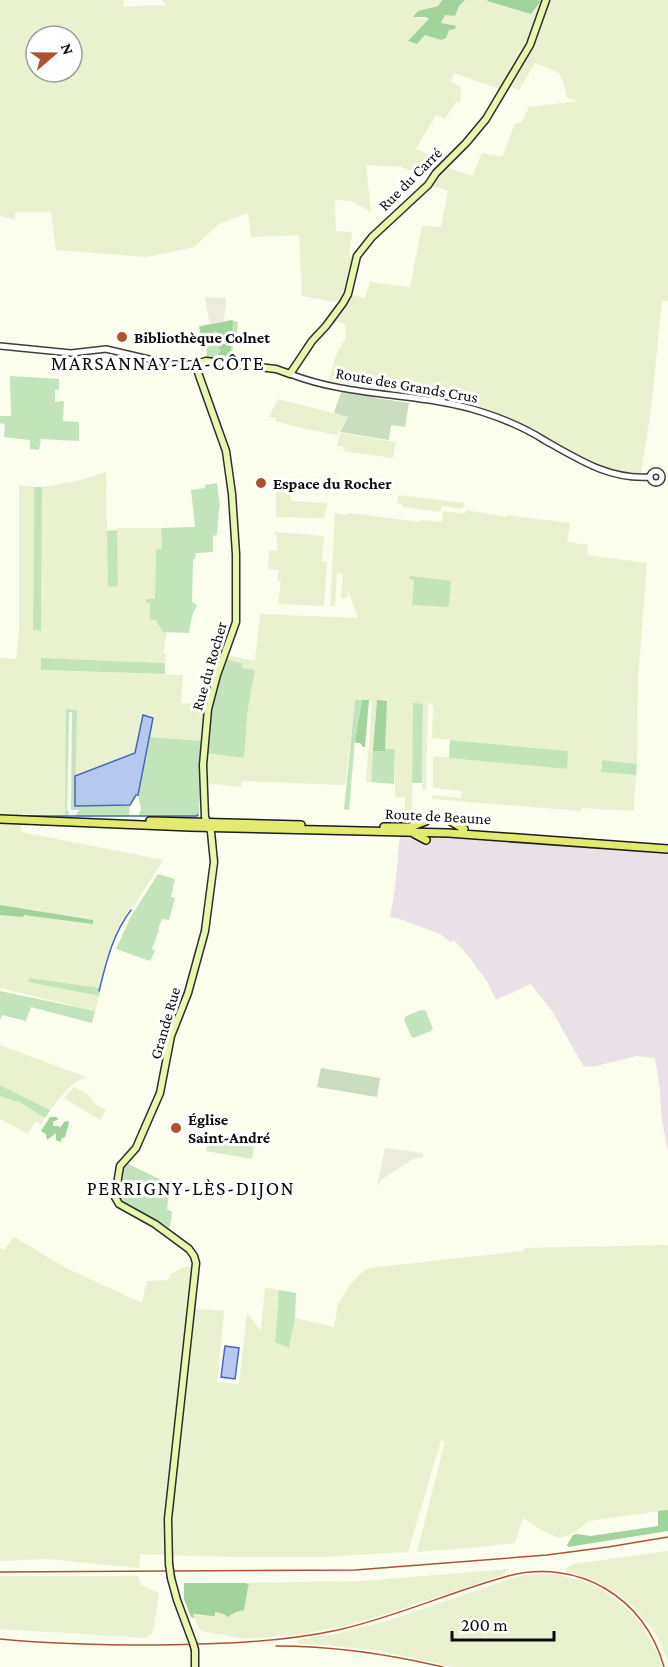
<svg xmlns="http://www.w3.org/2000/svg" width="668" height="1667" viewBox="0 0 668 1667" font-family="'Crimson Pro',serif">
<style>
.industrial{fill:#eae1e8}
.farmland{fill:#e9f1cf;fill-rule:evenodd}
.green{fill:#c3e4ba}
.forest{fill:#a2d39b}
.cemetery{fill:#cbddc0}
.pitch{fill:#d6eccb}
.plaza{fill:#ebecdd}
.water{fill:#b6c8f0;stroke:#4568c0;stroke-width:1.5}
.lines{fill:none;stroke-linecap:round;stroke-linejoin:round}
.stream{stroke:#4568c0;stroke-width:1.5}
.tertiary-casing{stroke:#3f3f3f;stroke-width:8}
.secondary-casing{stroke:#2e2e2e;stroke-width:9}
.primary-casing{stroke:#1d1d1d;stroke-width:10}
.tertiary{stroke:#fff;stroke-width:5}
.secondary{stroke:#e8f7ae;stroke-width:6}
.primary{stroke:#e2eb6f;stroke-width:7}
.rail{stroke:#ae5332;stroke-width:1.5}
.secondary-bridge-casing{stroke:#2e2e2e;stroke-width:9;stroke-linecap:butt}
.secondary-bridge{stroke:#e8f7ae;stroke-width:6}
.poi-dot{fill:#ae5332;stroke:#fff;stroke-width:2}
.labels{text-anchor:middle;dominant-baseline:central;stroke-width:6;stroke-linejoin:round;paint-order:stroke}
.street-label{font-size:16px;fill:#0c0c0c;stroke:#fff}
.poi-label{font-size:16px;font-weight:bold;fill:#0c0c0c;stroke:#fff;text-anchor:start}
.quarter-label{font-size:20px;letter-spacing:1.5px;fill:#0c0c0c;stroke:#fff}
</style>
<rect width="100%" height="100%" fill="#fbfded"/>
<path class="industrial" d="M400 836 533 842 668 853V1153L661 1114 660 1089 655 1058 637 1056 596 1066 584 1067 552 1011 531 984 496 1000 488 983 470 958 454 940 451 942 440 934 397 918 390 917 395 888Z"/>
<path class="farmland" d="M0 0H123L124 7 161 5 167 7 162 0H442L438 6 418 11 414 17 429 19 425 35 441 40 446 38 448 30 456 27 441 24 445 15 455 16 459 6 465 0H488V1L531 14 541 2 537 0H668V301H662L651 409 641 473 631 474 597 465 514 420 477 405 329 381 335 357 346 337 345 324 333 320 349 295 365 298 370 282 410 287 422 226 441 227 448 191 430 185 445 167 472 176 482 153 502 157 515 124 522 122 529 107 578 101 567 98 563 81 559 73 535 63 519 90 507 86 499 89 454 73 451 81 461 88 460 103 456 102 445 119 436 115 416 149 444 160 434 170H408L402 167 366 165 371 212 352 201 335 200 336 231 352 232 349 257 355 258 347 290 341 303 302 296 299 235 251 237 248 213 219 224 194 247 147 257 56 250 51 212H15V220L0 216ZM36 36H72V72H36Z
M278 399 348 417 337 435 302 428 275 421 276 418 269 417Z
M340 433 396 442 393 458 343 451 344 447 337 446Z
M106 472 108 586H118L117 528H161L162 550H156L155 599 147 603H150L163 632H167L163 653 166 654 165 663 42 658 41 670 183 675 181 703 206 704 202 741 150 737 153 718 135 753 75 776 77 710 66 709 65 816 22 814 21 832 163 860 135 904 128 911 120 923 107 957 101 988 29 978 28 982 99 996 95 1011 0 988V658L16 659 19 631V485L34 487 33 630H41L42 487 81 480Z
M276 488 291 489V501L327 503 324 518 276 517Z
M399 495 464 503 463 509 442 506 440 512 403 507 402 504 397 503Z
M466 510 506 517 507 515 570 523 567 542 588 545 587 555 647 563 638 678 637 764 603 760 600 772 636 775 634 811 582 808 581 811 432 799 433 795 461 798 462 791 433 788V756L566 769 568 751 432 738 433 706 431 703H428L426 790H423L422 783 423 704H413L412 820H405V797H395V749H385L387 701H377L371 782H366L372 701 355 700 345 785 242 781 241 787 206 783V753L244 758 248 708 255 670 242 668V663L225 659 227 655 255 661 260 614 358 618 348 591 347 598H341L343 574 337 573 335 606H330L335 513 345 515 349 513 420 522 421 520 442 522 443 511 465 514Z
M274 532 324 536 322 561 327 562 324 606 278 604 281 582 277 580 279 570 268 569 269 550 277 551V539Z
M0 1045 86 1077 74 1083 64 1093 50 1110 41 1124 35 1121 28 1134 0 1119Z
M74 1087 90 1096 94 1103 106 1110 100 1120 64 1098Z
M14 1237 66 1268 142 1303 147 1281 168 1280 171 1274 186 1266 192 1268 188 1308 224 1311 217 1382 239 1384 247 1313 261 1331 265 1288 279 1290 275 1341 289 1348 295 1318 334 1327 338 1304 350 1285 360 1274 369 1268 524 1251V1248L668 1245V1510L588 1521 576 1532 567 1536 559 1538 543 1531 523 1518 515 1543 469 1548 417 1552 445 1442 441 1440 408 1552 323 1557H233L140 1554 139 1568 47 1559 0 1561V1248L4 1250Z
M668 1551V1662L658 1638 651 1627 631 1604 620 1595 597 1582 575 1574 565 1572 567 1568 573 1564Z
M509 1569 503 1575 383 1615 348 1625 303 1634 246 1639 205 1632 199 1629 193 1614 200 1616 215 1612 225 1614 243 1610 248 1587 246 1583 363 1581Z
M555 1574 586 1582 600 1588 616 1600 631 1612 641 1624 660 1658 662 1667H454L380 1651 325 1645 300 1644 296 1642 300 1639 336 1634 387 1621 512 1578 525 1575Z
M0 1576H138L141 1585 159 1593 154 1628 151 1634 146 1638 0 1629Z"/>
<path class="green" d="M230 320 238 322 237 334 233 340 232 362 207 359 206 347H203V350L201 349 199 326Z
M10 376 59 379V389L55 390V402L64 401 63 421 79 422V441L41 439 39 450 30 449V440L4 437 5 424 0 423V416H11Z
M217 483 220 508H219L217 535 213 536V552L196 553 195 559 193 560 192 602 197 605 192 616 189 633 163 632 156 620H150V603H146V599H155L156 550 162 549 161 528 195 527 191 490 205 488V485Z
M34 487H42L41 631 33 630Z
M117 530 118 586 108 587 107 531Z
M410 576 451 581 449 604 448 607 412 605 414 580 409 579Z
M41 658 165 663V674L41 670Z
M225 659 242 663V668L255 670 248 708 244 758 206 753 212 702Z
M355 700H362L355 740 349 810 344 809Z
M413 703 423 704 422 783H412Z
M66 709 77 710 75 806 130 805 129 816 75 817 79 810H71L72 712H69L67 811H69L68 816H65Z
M150 737 202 741 200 760 199 817H138L141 809 138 795Z
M450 740 568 751 567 769 449 758Z
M385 749H395L394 784 371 782 373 751H385Z
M602 760 637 764 636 775 600 772 602 767Z
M158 874 175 879 171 897 175 898 169 920 162 919 158 929 159 930 152 949 155 951 150 961 116 949 130 918Z
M29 978 101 988 99 996 28 982Z
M0 991 95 1011 92 1023 31 1007 26 1021 2 1015 0 1020Z
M421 1010 426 1011 433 1029 431 1031 413 1038 411 1036 404 1019 406 1016Z
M0 1086 5 1088 50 1110 45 1118 21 1103 0 1096Z
M126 1163 170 1184 167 1209 172 1212 170 1228 120 1203C115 1189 119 1175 126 1163Z
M279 1290 296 1293 295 1318 289 1348 275 1342Z"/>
<path class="forest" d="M442 0H465L459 6 455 16 445 15 441 23 456 26 455 29 449 30 446 38 441 40 425 35 417 44 408 41 429 19 426 17H413L418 11 438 6Z
M488 0H537L541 1 531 14 487 1Z
M233 320 230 360 219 359 218 355 221 351 219 348 225 341 215 330 213 334 217 337 212 346 208 345 202 347 200 327Z
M362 700H369L365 747H363L360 743H356L355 740Z
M377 700 387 701 385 751H373Z
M0 905 93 920V924L24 915 23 917 0 915Z
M50 1117H56L59 1119 53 1122V1126H59L60 1128 64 1122 68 1121 69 1123 65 1137 61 1139V1142L56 1140V1133L47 1140 46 1134 41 1131Z
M668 1510V1531L568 1547 567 1545 573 1535 577 1534 591 1536 658 1526V1511Z
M184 1583H246L249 1585 248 1587 244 1610 236 1612 227 1617 224 1614 215 1612V1615L214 1616 193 1614 194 1618 191 1617 184 1599Z"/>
<path class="cemetery" d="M342 389 376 395 375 398 409 403 405 427 391 425 389 440 340 432 348 417 334 413Z
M321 1068 380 1078 377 1097 317 1087Z"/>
<path class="pitch" d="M209 1140 238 1145V1143L254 1144 252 1159 206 1151Z"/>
<path class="plaza" d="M205 297 226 298 224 321 210 324Z
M385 1148 423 1153V1157L413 1159 381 1180 377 1186Z"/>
<path class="water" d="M143 715 153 718 138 795H136L130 805 75 806V776L135 753Z
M225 1346 239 1348 235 1379 221 1377Z"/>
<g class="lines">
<path class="stream" d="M20 816H196L198 815
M99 991C106 963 113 933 131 910"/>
<g class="tertiary-casing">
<path id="tertiary" d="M0 346 71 353 106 349 170 364H195
M290 374C351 398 420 392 482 412 504 419 525 428 544 440 578 459 609 480 650 477
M650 477a6 6 0 1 1 12 0a6 6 0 1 1-12 0Z"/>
</g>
<g class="secondary-casing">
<path id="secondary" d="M169 1564 168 1519 196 1263 194 1256 189 1249 155 1224 119 1204 115 1197 120 1166 136 1148 160 1093 171 1036 188 993 205 931 214 862 211 832 205 817 203 765 208 709 217 675 236 622V554L232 494 226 451 195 364 206 361 215 362 276 369 290 374 312 341 326 326 343 303 348 294 357 256 372 237 428 185 436 173 466 143 486 119 530 45 546 0
M171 1578 177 1600 193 1643
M195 1650V1667"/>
</g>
<g class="primary-casing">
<path id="primary" d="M0 819 190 827 448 833 668 849
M447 819 464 829
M150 821 301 825
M384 827H409
M410 827 426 821
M413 833 426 840"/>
</g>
<use href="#tertiary" class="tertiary"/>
<use href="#secondary" class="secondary"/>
<use href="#primary" class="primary"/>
<path class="rail" d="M0 1572 355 1570 547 1555 608 1547 668 1537
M0 1639C52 1644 104 1645 156 1645 217 1644 277 1643 338 1630 396 1617 450 1592 508 1576 578 1558 645 1597 664 1667
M276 1646C332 1646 388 1654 443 1667"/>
<g class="secondary-bridge-casing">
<path id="secondary-bridge" d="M169 1564 171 1578
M193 1643 195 1650"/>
</g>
<use href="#secondary-bridge" class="secondary-bridge"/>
</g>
<g class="poi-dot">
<circle cx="122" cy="337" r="6"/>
<circle cx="261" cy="483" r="6"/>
<circle cx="176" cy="1128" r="6"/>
</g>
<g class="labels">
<g class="street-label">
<text transform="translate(410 179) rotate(-45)">Rue du Carré</text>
<text transform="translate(407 385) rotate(10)">Route des Grands Crus</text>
<text transform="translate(209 666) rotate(-74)">Rue du Rocher</text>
<text transform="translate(438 816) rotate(3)">Route de Beaune</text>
<text transform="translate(165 1023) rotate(-74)">Grande Rue</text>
</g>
<g class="poi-label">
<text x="134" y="337">Bibliothèque Colnet</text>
<text x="273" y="483">Espace du Rocher</text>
<text x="188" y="1119">Église<tspan x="188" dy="18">Saint-André</tspan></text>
</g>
<g class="quarter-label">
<text x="158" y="363">MARSANNAY-LA-CÔTE</text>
<text x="191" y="1188">PERRIGNY-LÈS-DIJON</text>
</g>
</g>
<g transform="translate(54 54) rotate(70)"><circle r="28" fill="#ffffff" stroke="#9e9e9e" stroke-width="1.5"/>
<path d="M0-4.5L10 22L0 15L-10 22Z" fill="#ae5332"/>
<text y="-9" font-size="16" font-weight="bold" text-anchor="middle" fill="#0c0c0c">N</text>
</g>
<path d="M452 1631v9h102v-9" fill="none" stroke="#0c0c0c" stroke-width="3"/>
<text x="461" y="1631" font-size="18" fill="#0c0c0c" stroke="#ffffff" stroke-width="4.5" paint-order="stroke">200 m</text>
</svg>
